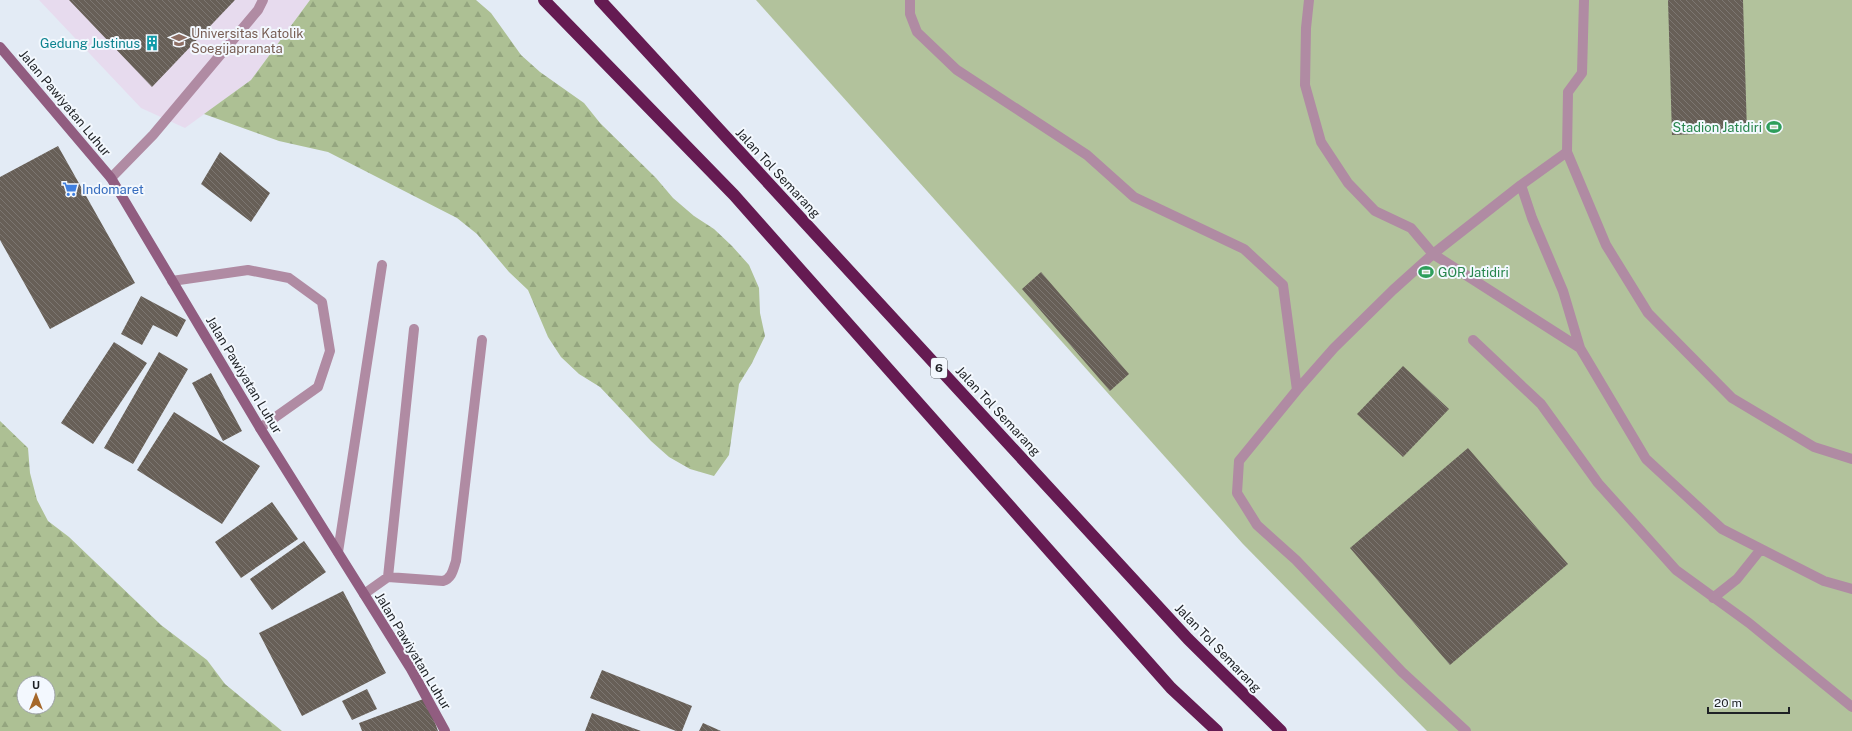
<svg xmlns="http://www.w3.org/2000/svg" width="1852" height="731" viewBox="0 0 1852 731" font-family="'Public Sans',sans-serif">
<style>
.education{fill:#e7dbee}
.forest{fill:url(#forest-firs);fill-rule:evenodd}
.pitch{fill:#b2c29c}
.building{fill:url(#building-back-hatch)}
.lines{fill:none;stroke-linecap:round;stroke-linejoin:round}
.lane{stroke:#b08ba3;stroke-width:10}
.secondary{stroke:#915d80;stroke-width:10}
.highway{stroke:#651b52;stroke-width:12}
.labels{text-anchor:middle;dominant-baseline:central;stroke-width:4;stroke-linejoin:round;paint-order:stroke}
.shield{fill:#f3f8fe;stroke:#5e6266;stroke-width:1}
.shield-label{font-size:12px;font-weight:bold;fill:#1e2125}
.education-label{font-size:13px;fill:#785e54;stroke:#f3f8fe;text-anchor:start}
.culture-label{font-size:13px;fill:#0d838f;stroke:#f3f8fe;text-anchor:end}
.street-label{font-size:13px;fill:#1e2125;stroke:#f3f8fe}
.leisure-label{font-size:13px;fill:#27864d;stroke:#f3f8fe;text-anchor:end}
.shop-label{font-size:13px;fill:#366cbe;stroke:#f3f8fe;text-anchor:start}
</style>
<defs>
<pattern id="forest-firs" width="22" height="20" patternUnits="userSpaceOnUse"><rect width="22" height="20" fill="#adc094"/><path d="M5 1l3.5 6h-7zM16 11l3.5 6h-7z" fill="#94a57f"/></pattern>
<pattern id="building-back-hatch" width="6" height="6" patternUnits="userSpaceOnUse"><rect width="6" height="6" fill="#675f57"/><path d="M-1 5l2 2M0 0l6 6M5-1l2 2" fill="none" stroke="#7c7671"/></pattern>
</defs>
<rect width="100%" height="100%" fill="#e3ebf5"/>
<path class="education" d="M39 0H310L251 80 185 128 141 108Z"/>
<path class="forest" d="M310 0H476L491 13 521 55 540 72 584 103 600 123 656 178 673 198 694 216 714 229 732 246 749 265 759 288 760 313 765 336 752 363 739 384 729 455 714 476 690 469 669 457 651 441 600 387 579 374 561 357 548 337 528 290 509 272 477 234 457 218 328 152 279 141 204 114 251 80Z
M0 421 28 448 30 473 37 500 48 521 69 537 161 625 207 660 225 684 282 731H0ZM24 683H48V707H24Z"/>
<path class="pitch" d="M756 0H1852V731H1427L1243 544Z"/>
<path class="building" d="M69 0H235L152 87Z
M1668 0H1743L1747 132 1672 135Z
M58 146 135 283 50 329 0 240V177Z
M220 152 270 193 251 222 201 184Z
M1041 272 1129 374 1110 391 1022 289Z
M141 296 186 320 177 337 153 325 142 345 121 334Z
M114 342 147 363 93 444 61 423Z
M159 352 188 369 133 464 104 448Z
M1403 366 1449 409 1403 457 1357 414Z
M211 373 242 431 223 441 192 383Z
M174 412 260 466 222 524 137 470Z
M1468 448 1568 564 1450 665 1350 548Z
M272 502 298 539 241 578 215 542Z
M304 541 326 572 272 610 250 579Z
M343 591 386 673 302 716 259 633Z
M602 670 692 706 682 731H676L590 698Z
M367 689 377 709 352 720 342 701Z
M426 698 438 731H362L359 723Z
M592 713 641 731H585Z
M703 723 721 731H699Z"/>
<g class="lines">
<path class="lane" d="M910 0V14L917 32 957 70 1087 155 1134 197 1244 249 1283 285 1297 390
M1309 0 1306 28 1305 85 1321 142 1348 183 1375 211 1411 228 1433 254 1580 348
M1584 0 1582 73 1568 92 1567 152 1606 245 1648 313 1732 398 1814 447 1852 459
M111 178 153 135 258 10 263 0
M1521 185 1532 218 1563 291 1580 348 1646 459 1722 529 1824 581 1852 589
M172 281 248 270 289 278 322 302 330 351 318 387 260 428
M414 329 388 577 443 581C452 578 453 570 456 561L482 340
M1473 340 1541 404 1598 483 1676 570 1749 623 1852 707
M338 552 382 265
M364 594 388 577
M1713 598 1737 579 1761 549
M1466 731 1402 672 1296 560 1257 525 1237 493 1239 461 1297 390 1334 348 1393 290 1433 254 1521 185 1567 152"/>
<path class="secondary" d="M0 47 111 178 260 428 411 669 445 731"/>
<path class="highway" d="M544 0 734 195 1171 688 1217 731
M600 0 1188 639 1281 731"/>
</g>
<defs>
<g id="university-bare" transform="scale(1.2)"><path d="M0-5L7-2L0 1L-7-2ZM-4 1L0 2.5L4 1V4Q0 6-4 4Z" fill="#8d6e63" stroke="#f3f8fe" stroke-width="2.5" paint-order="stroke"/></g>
<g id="building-bare" transform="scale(1.2)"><path d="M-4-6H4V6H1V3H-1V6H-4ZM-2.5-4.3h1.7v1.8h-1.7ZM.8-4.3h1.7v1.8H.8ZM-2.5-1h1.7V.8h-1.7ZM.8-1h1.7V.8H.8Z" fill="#0f9aa8" stroke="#f3f8fe" stroke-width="2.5" paint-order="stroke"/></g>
<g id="stadium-bare" transform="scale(1.2)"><path d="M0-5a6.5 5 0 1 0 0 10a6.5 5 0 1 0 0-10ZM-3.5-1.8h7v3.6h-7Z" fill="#2e9e5b" stroke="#f3f8fe" stroke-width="2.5" paint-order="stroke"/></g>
<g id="supermarket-bare" transform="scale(1.2)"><path d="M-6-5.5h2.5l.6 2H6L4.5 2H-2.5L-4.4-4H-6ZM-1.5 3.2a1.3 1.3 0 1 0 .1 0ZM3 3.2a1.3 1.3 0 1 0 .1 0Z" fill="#3f7fe0" stroke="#f3f8fe" stroke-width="2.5" paint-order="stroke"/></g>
</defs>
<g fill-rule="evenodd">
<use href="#university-bare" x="179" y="40"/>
<use href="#building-bare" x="152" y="43"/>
<use href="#stadium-bare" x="1774" y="127"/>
<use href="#supermarket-bare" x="70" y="189"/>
<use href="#stadium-bare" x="1426" y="272"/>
</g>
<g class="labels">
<rect class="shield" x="931" y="358" width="16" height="20" rx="3"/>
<g class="shield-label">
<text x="939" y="368">6</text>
</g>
<g class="education-label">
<text x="191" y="33">Universitas Katolik<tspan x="191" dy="15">Soegijapranata</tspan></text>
</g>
<g class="culture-label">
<text x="140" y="43">Gedung Justinus</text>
</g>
<g class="street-label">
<text transform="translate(65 103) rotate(50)">Jalan Pawiyatan Luhur</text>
<text transform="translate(778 173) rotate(47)">Jalan Tol Semarang</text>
<text transform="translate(244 375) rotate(59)">Jalan Pawiyatan Luhur</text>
<text transform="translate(998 411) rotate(47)">Jalan Tol Semarang</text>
<text transform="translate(1218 648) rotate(46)">Jalan Tol Semarang</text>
<text transform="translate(413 651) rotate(59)">Jalan Pawiyatan Luhur</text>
</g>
<g class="leisure-label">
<text x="1762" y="127">Stadion Jatidiri</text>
<text x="1438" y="272" text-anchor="start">GOR Jatidiri</text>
</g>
<g class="shop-label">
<text x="82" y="189">Indomaret</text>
</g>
</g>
<g transform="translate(36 695)"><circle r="19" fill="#f3f8fe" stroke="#9ea2a7"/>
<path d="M0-3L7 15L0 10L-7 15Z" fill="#a5682b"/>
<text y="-6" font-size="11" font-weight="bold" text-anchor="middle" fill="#1e2125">U</text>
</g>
<path d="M1708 707v6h81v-6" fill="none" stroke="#1e2125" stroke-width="2"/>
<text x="1714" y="707" font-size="12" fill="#1e2125" stroke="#f3f8fe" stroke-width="3" paint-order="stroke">20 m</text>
</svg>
